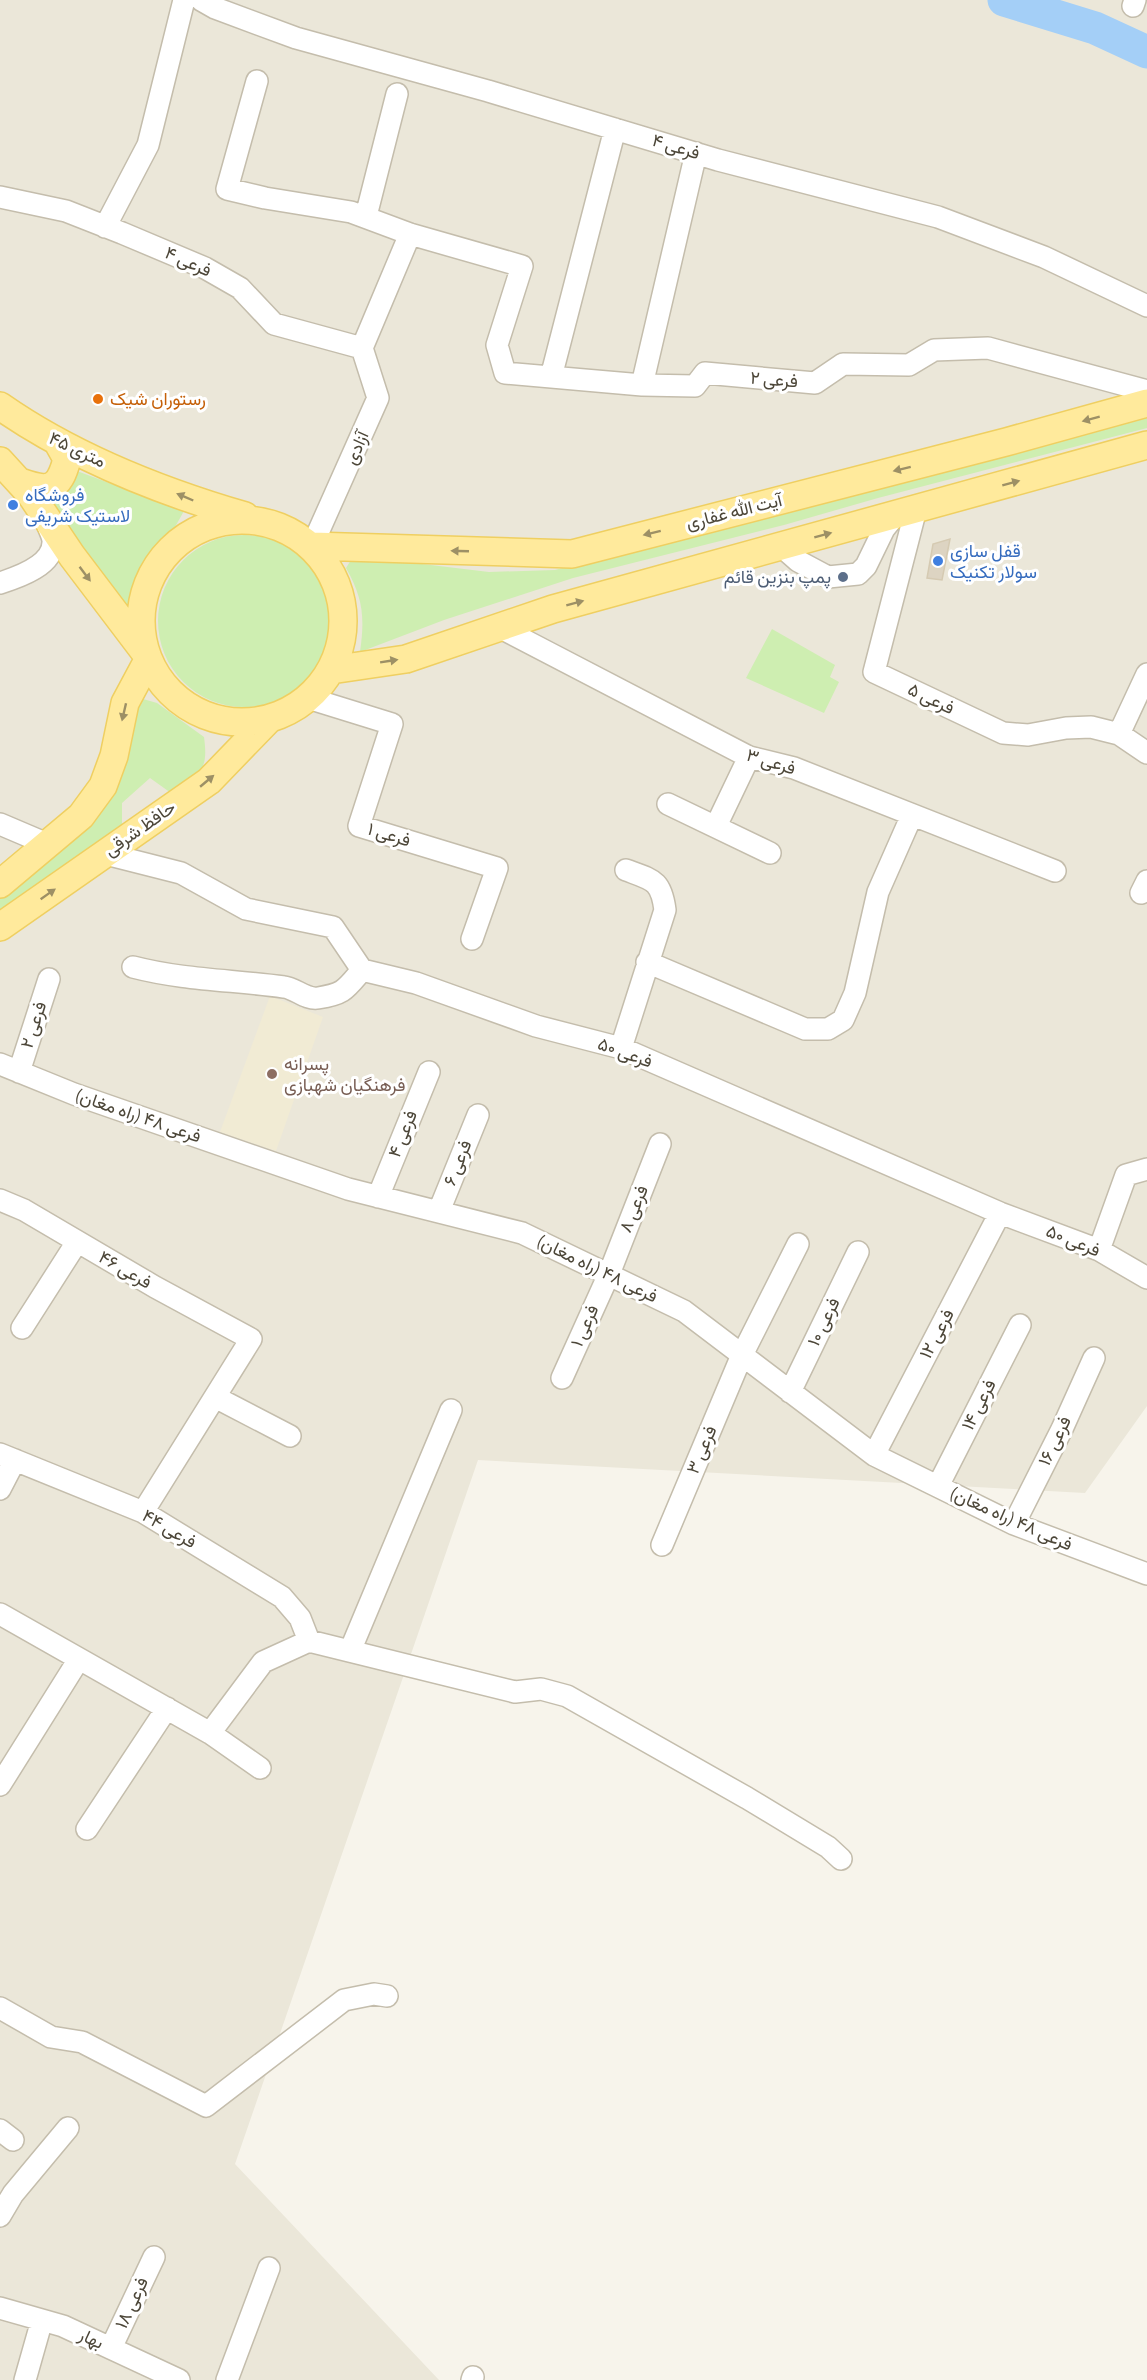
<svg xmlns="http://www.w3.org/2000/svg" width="1147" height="2380" viewBox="0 0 1147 2380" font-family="'Source Sans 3',Vazirmatn,sans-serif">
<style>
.residential{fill:#ebe7d9}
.education{fill:#f1ebd4}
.green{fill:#ceeeb1}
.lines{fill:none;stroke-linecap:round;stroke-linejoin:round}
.river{stroke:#a4cff7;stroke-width:33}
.building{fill:#ddd4c2;stroke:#d5cab2;stroke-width:1.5}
.minor-casing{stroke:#c4bdac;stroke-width:24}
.major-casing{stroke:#efcf61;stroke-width:30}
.minor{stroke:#fff;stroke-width:21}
.major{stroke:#ffea9c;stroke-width:27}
.oneway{fill:#9d9065}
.food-dot{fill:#e8710a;stroke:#fff;stroke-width:2}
.shop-dot{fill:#3f7fe0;stroke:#fff;stroke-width:2}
.service-dot{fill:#5c6f8a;stroke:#fff;stroke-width:2}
.education-dot{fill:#8d6e63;stroke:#fff;stroke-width:2}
.labels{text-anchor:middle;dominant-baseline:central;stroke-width:6;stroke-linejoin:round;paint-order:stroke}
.street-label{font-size:18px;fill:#4c4638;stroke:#fff}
.food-label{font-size:18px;fill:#c56008;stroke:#fff;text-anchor:start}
.shop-label{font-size:18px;fill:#366cbe;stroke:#fff;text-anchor:start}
.service-label{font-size:18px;fill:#4e5e75;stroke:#fff;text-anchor:end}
.education-label{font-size:18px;fill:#785e54;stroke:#fff;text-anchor:start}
</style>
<rect width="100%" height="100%" fill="#f7f4eb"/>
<path class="residential" d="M0 0H1147V1406L1085 1493 478 1460 235 2164 439 2380H0Z"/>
<path class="education" d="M270 996 323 1017 276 1151 220 1132Z"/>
<path class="green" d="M1147 413V428L878 498 784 525 573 578 444 620 360 652C365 617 363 598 346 568L351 560 414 563 489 572 555 570Z
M77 471 184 511 126 614 45 500C65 498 72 489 77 471Z
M158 621a86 86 0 1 1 172 0a86 86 0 1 1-172 0Z
M772 629 835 665 830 677 839 682 824 713 746 678Z
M143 699 157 703 204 737C209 772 199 776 171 793L150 778 122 803V831L0 917V890L86 827 135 714Z"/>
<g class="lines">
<path class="river" d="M1004 0 1095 28 1147 52"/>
</g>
<path class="building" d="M950 539 942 580 927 578 933 544Z"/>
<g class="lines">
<g class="minor-casing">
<path id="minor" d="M201 0 215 8 296 38 488 91 718 160 938 217 1044 257 1147 306
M1133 6 1135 0
M257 81 227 189 265 198 351 212 410 234 522 266 497 345 505 373 642 385 695 386 705 373 815 383 843 364 909 365 934 350 988 348 1147 391
M0 197 66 211 122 233 205 268 240 288 274 324 362 348
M366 216 397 94
M105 227 148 145 184 0
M362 348 410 234
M551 377 615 129
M642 385 696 153
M916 509 874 672 1003 733 1028 735 1066 728 1091 727 1119 734 1147 753
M312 546 378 398 362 348
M781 546 798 561 828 577 858 574 866 566 884 529 896 514
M0 583C19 577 55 565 53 540 52 534 48 527 46 521
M499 627 749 757 794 768 1055 871
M308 698 392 724 359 826 497 868 472 939
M1119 734 1147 674
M668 804 770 853
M0 824 47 844
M716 826 749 757
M106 854 181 873 246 909 333 927 362 970 416 983 536 1026 621 1048 1000 1213 1099 1250 1147 1278
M1141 893 1147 881
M647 962 805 1029H828L843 1020 855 993 878 892 912 815
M133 967C183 980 233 980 284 987 295 988 306 1000 318 998 344 994 345 990 362 970
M621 1048 665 910C661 880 653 880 626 870
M0 1064 74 1094 348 1189 522 1233 684 1311 874 1455 1014 1524 1147 1574
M19 1072 49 979
M378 1197 429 1072
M0 1200 24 1210 155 1287 251 1339 143 1512
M439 1211 478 1115
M1099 1250 1126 1175 1147 1169
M22 1328 77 1242
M562 1378 609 1274 660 1144
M790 1392 858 1252
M215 1397 290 1436
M0 1454 143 1512 282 1597 300 1618 309 1641
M874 1455 1000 1213
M938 1486 1020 1325
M0 1489 15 1460
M1014 1524 1062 1429 1094 1358
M662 1545 742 1355 798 1244
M0 1614 210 1733 260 1768
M350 1651 451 1410
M210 1733 263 1662 309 1641 515 1692 541 1689 567 1696 747 1798 828 1847 841 1859
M0 1785 79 1659
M87 1829 167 1708
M0 2008 51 2037 82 2042 206 2106 344 2000 374 1994 387 1996
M0 2130 13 2140
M0 2216 13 2194 68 2128
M0 2308 63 2326 179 2380
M111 2348 154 2257
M25 2380 42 2320
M227 2380 269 2268
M472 2380 473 2377"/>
</g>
<g class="major-casing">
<path id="major" d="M0 406C73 457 159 491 245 516
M0 461 31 495 72 556 144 651
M20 482C48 492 59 491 67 459L58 443
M141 621a101 101 0 1 1 202 0a101 101 0 1 1-202 0Z
M312 546 572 554 1006 442 1147 403
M331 670 406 659 553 609 1147 445
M0 884 81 816 103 786 114 756 125 703 148 660
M0 927 209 781 269 719"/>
</g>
<use href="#minor" class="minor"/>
<use href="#major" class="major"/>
</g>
<defs><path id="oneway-solid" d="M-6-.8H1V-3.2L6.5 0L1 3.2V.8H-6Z" transform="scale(1.5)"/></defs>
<g class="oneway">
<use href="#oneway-solid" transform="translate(1091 419) rotate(165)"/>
<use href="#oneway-solid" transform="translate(902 469) rotate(166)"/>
<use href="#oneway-solid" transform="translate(1011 483) rotate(-15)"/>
<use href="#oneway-solid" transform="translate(185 497) rotate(-157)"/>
<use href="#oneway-solid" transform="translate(652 533) rotate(166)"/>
<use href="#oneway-solid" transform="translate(823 535) rotate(-15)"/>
<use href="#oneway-solid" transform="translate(460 551) rotate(-178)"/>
<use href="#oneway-solid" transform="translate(85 574) rotate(53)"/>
<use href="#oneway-solid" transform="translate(575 603) rotate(-15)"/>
<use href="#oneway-solid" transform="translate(389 661) rotate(-9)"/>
<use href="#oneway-solid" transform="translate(124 712) rotate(103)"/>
<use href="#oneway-solid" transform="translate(207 781) rotate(-40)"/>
<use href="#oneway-solid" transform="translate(48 894) rotate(-35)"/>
</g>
<circle class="food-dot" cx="98" cy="399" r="6"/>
<g class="shop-dot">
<circle cx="13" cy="505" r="6"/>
<circle cx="938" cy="561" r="6"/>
</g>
<circle class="service-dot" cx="843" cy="577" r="6"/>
<circle class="education-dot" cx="272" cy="1074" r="6"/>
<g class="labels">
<g class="street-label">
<text transform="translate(676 147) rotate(17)">فرعی ۴</text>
<text transform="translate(188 262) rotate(24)">فرعی ۴</text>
<text transform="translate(774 380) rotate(5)">فرعی ۲</text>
<text transform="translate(357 448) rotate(-66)">آزادی</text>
<text transform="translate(77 450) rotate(25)">۴۵ متری</text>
<text transform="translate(734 512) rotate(-14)">آیت الله غفاری</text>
<text transform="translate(931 699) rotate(26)">فرعی ۵</text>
<text transform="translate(771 762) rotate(17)">فرعی ۳</text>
<text transform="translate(140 829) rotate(-35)">حافظ شرقی</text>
<text transform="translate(389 835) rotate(17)">فرعی ۱</text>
<text transform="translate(34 1025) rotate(-72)">فرعی ۲</text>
<text transform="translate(625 1053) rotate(20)">فرعی ۵۰</text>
<text transform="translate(138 1116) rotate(19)">فرعی ۴۸ (راه مغان)</text>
<text transform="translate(403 1134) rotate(-68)">فرعی ۴</text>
<text transform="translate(458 1163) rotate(-68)">فرعی ۶</text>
<text transform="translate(634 1209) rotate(-68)">فرعی ۸</text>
<text transform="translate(1073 1241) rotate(22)">فرعی ۵۰</text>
<text transform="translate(597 1269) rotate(26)">فرعی ۴۸ (راه مغان)</text>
<text transform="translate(125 1270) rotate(30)">فرعی ۴۶</text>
<text transform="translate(824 1322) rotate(-64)">فرعی ۱۰</text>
<text transform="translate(585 1326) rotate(-66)">فرعی ۱</text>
<text transform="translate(937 1334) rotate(-62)">فرعی ۱۲</text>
<text transform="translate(979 1405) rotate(-63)">فرعی ۱۴</text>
<text transform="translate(1055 1441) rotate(-64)">فرعی ۱۶</text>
<text transform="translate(702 1450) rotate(-67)">فرعی ۳</text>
<text transform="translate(1011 1519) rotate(24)">فرعی ۴۸ (راه مغان)</text>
<text transform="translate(169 1529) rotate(30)">فرعی ۴۴</text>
<text transform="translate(132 2303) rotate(-65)">فرعی ۱۸</text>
<text transform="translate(91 2339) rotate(25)">بهار</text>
</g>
<g class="food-label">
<text x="110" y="399">رستوران شیک</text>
</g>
<g class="shop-label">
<text x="25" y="495">فروشگاه<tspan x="25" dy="21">لاستیک شریفی</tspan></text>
<text x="950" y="551">قفل سازی<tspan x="950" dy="21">سولار تکنیک</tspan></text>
</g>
<g class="service-label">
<text x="831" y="577">پمپ بنزین قائم</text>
</g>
<g class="education-label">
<text x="284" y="1064">پسرانه<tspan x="284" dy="21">فرهنگیان شهبازی</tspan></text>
</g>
</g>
</svg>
